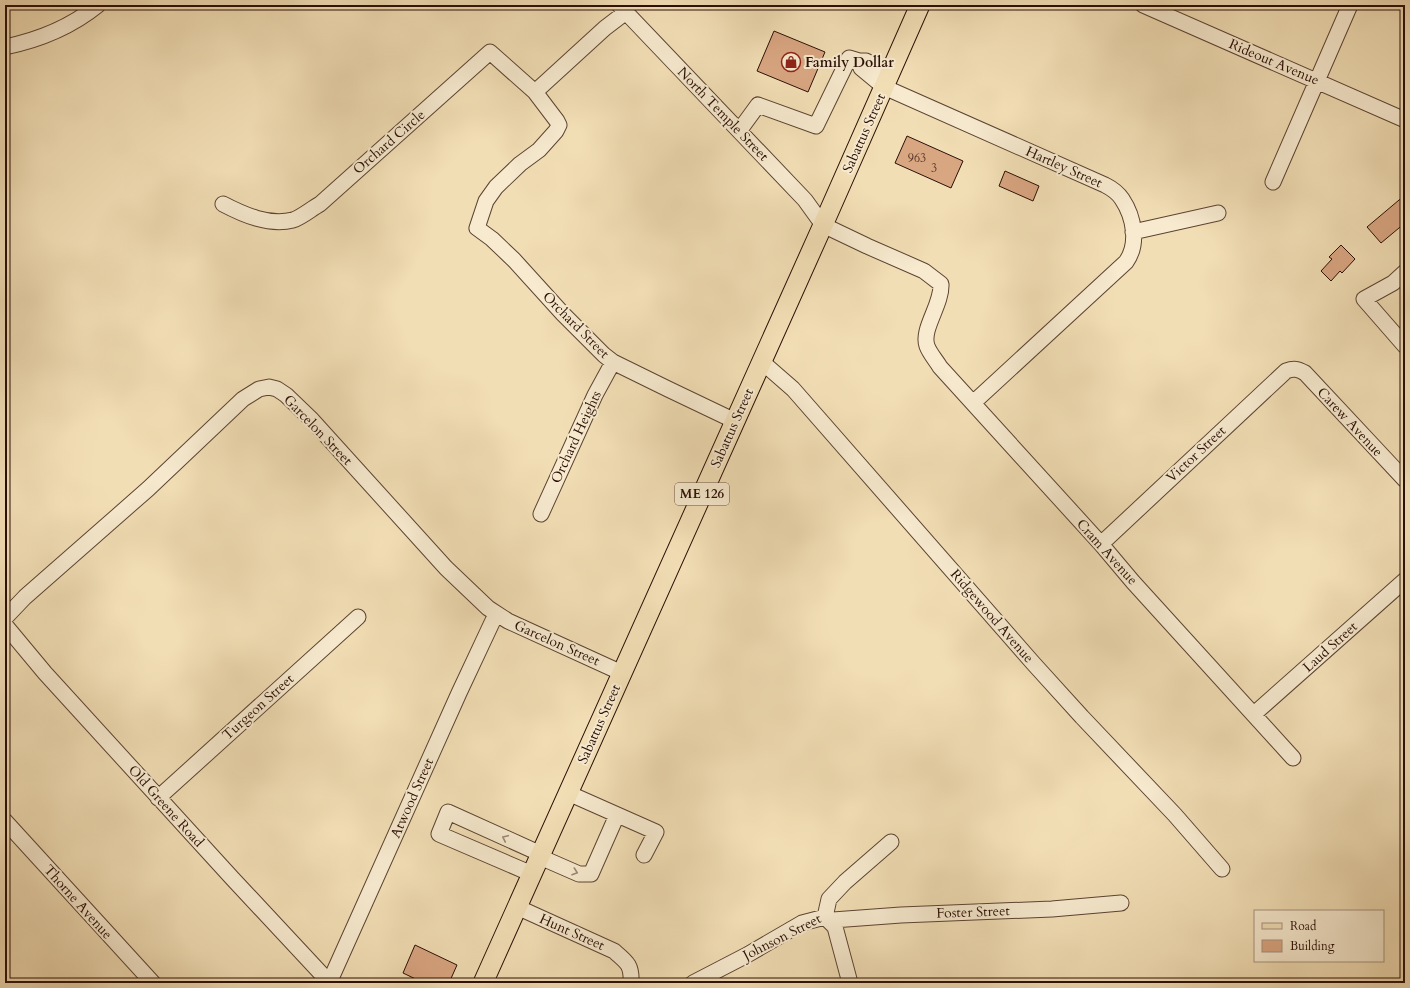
<svg xmlns="http://www.w3.org/2000/svg" width="1410" height="988" viewBox="0 0 1410 988" font-family="Cardo,serif">
<style>
.building{fill:#d9a682;stroke:#2a0f06}
.lines{fill:none;stroke-linecap:round;stroke-linejoin:round}
.minor-casing{stroke:#5c4332;stroke-width:17}
.major-casing{stroke:#2a0f06;stroke-width:21}
.minor{stroke:#f7eacf;stroke-width:15}
.major{stroke:#f2deb5;stroke-width:19}
.oneway{stroke:#9b8775}
.labels{text-anchor:middle;dominant-baseline:central;stroke-width:4;stroke-linejoin:round;paint-order:stroke}
.number-label{font-size:12px;fill:#563525}
.shield{fill:#f7eacf;stroke:#685142;stroke-width:1}
.shield-label{font-size:13px;font-weight:bold;fill:#2a0f06}
.poi-label{font-size:14px;font-weight:bold;fill:#2a0f06;stroke:#f7eacf;text-anchor:start}
.street-label{font-size:14px;fill:#2a0f06;stroke:#f7eacf}
</style>
<rect width="100%" height="100%" fill="#f2deb5"/>
<filter id="stains"><feTurbulence type="fractalNoise" baseFrequency=".005" numOctaves="4"/><feColorMatrix values="0 0 0 0 .2 0 0 0 0 .09 0 0 0 0 .02 0 0 0 .5 -.17"/></filter>
<radialGradient id="worn" r=".72"><stop offset=".6" stop-color="#630" stop-opacity="0"/><stop offset="1" stop-color="#630" stop-opacity=".3"/></radialGradient>
<path class="building" d="M774 31 825 52 808 92 757 71Z
M907 136 963 161 951 188 895 163Z
M1005 171 1039 186 1033 201 999 186Z
M1405 195V223L1381 243 1367 227Z
M1341 245 1355 259 1342 273 1340 271 1331 281 1321 271 1332 259 1329 257Z
M415 945 457 965 449 983H424L403 973Z"/>
<g class="lines">
<g class="minor-casing">
<path id="minor" d="M619 5 805 200 823 225 867 246 924 271 941 284C942 305 921 329 927 346 930 354 936 360 940 367L1101 544 1133 582 1293 758
M1143 5 1405 120
M5 47C39 40 71 27 98 5
M859 61 861 68 884 87 1105 185C1111 188 1118 193 1122 199 1134 217 1139 244 1126 262L973 403
M535 92 605 28 626 12
M739 131 758 105 816 126 849 58 859 61H866L890 74
M1273 182 1350 5
M223 204C244 215 269 226 293 220 302 217 311 209 320 204L490 52 535 92 557 121 559 125 556 131 539 150 520 164 496 187 486 201 477 228 492 239 514 260 563 314 604 355 613 362 668 389 735 421
M1133 232 1218 213
M1405 272 1393 283 1364 299 1405 346
M762 362 793 389 1033 663 1082 717 1175 815 1222 869
M541 514 595 395 613 362
M1101 544 1286 371C1294 368 1298 369 1305 373L1405 480
M5 618 25 597 148 489 243 399 259 389 269 387 277 389 286 395 312 420 446 568 488 608 508 621 622 673
M5 625 45 673 232 878 330 983
M1254 714 1405 580
M568 793 656 832 644 855
M158 798 358 617
M5 821 153 983
M540 857 579 874H591L617 815
M532 874 439 834 448 812 541 854
M517 907 614 951C627 962 632 965 631 983
M825 917 833 920 901 915 1052 909 1121 903
M825 917 835 927 850 983
M329 983 459 693 496 614
M693 983 747 955 802 923 825 917 829 899 845 882 891 842"/>
</g>
<g class="major-casing">
<path id="major" d="M483 983 823 225 920 5"/>
</g>
<use href="#minor" class="minor"/>
<use href="#major" class="major"/>
</g>
<defs><path id="oneway-chevron" d="M-2-3.5L2.5 0L-2 3.5" fill="none" stroke-width="1.6" stroke-linecap="round" stroke-linejoin="round"/></defs>
<g class="oneway">
<use href="#oneway-chevron" transform="translate(505 838) rotate(-155)"/>
<use href="#oneway-chevron" transform="translate(575 872) rotate(19)"/>
</g>
<defs>
<g id="shop-ring" transform="scale(1)"><circle r="9.5" fill="#f7eacf" stroke="#8f2418" stroke-width="1.5"/><path d="M-5-2.5h2.3a2.7 3.5 0 0 1 5.4 0H5L5.5 6h-11ZM-1.5-2.5h3a1.5 2.3 0 0 0-3 0Z" fill="#8f2418"/></g>
</defs>
<g fill-rule="evenodd">
<use href="#shop-ring" x="791" y="62"/>
</g>
<g class="labels">
<g class="number-label">
<text x="917" y="158">963</text>
<text x="934" y="168">3</text>
</g>
<rect class="shield" x="675" y="483" width="54" height="22" rx="3"/>
<g class="shield-label">
<text x="702" y="494">ME 126</text>
</g>
<g class="poi-label">
<text x="805" y="62">Family Dollar</text>
</g>
<g class="street-label">
<text transform="translate(1274 62) rotate(23)">Rideout Avenue</text>
<text transform="translate(723 114) rotate(46)">North Temple Street</text>
<text transform="translate(864 133) rotate(-66)">Sabattus Street</text>
<text transform="translate(389 142) rotate(-41)">Orchard Circle</text>
<text transform="translate(1064 167) rotate(24)">Hartley Street</text>
<text transform="translate(576 325) rotate(45)">Orchard Street</text>
<text transform="translate(1350 422) rotate(47)">Carew Avenue</text>
<text transform="translate(732 428) rotate(-66)">Sabattus Street</text>
<text transform="translate(318 430) rotate(46)">Garcelon Street</text>
<text transform="translate(576 437) rotate(-65)">Orchard Heights</text>
<text transform="translate(1196 454) rotate(-43)">Victor Street</text>
<text transform="translate(1107 552) rotate(48)">Cram Avenue</text>
<text transform="translate(992 616) rotate(49)">Ridgewood Avenue</text>
<text transform="translate(557 643) rotate(24)">Garcelon Street</text>
<text transform="translate(1330 647) rotate(-42)">Laud Street</text>
<text transform="translate(258 707) rotate(-42)">Turgeon Street</text>
<text transform="translate(599 724) rotate(-66)">Sabattus Street</text>
<text transform="translate(412 798) rotate(-66)">Atwood Street</text>
<text transform="translate(166 806) rotate(48)">Old Greene Road</text>
<text transform="translate(78 902) rotate(48)">Thorne Avenue</text>
<text transform="translate(973 912) rotate(-2)">Foster Street</text>
<text transform="translate(572 932) rotate(24)">Hunt Street</text>
<text transform="translate(782 937) rotate(-27)">Johnson Street</text>
</g>
</g>
<rect width="1410" height="988" fill="none" stroke="#f2deb5" stroke-width="20"/>
<rect x="6" y="6" width="1398" height="976" fill="none" stroke="#2a0f06" stroke-width="2"/>
<rect x="10" y="10" width="1390" height="968" fill="none" stroke="#2a0f06"/>
<rect x="1254" y="910" width="130" height="52" fill="#f7eacf" stroke="#a5927f"/>
<rect x="1262" y="923" width="20" height="6" fill="#f2deb5" stroke="#a5927f"/>
<text x="1290" y="930" font-size="12" fill="#2a0f06">Road</text>
<rect x="1262" y="940" width="20" height="12" fill="#d9a682" stroke="#a5927f"/>
<text x="1290" y="950" font-size="12" fill="#2a0f06">Building</text>
<rect width="100%" height="100%" filter="url(#stains)"/>
<rect width="100%" height="100%" fill="url(#worn)"/>
</svg>
